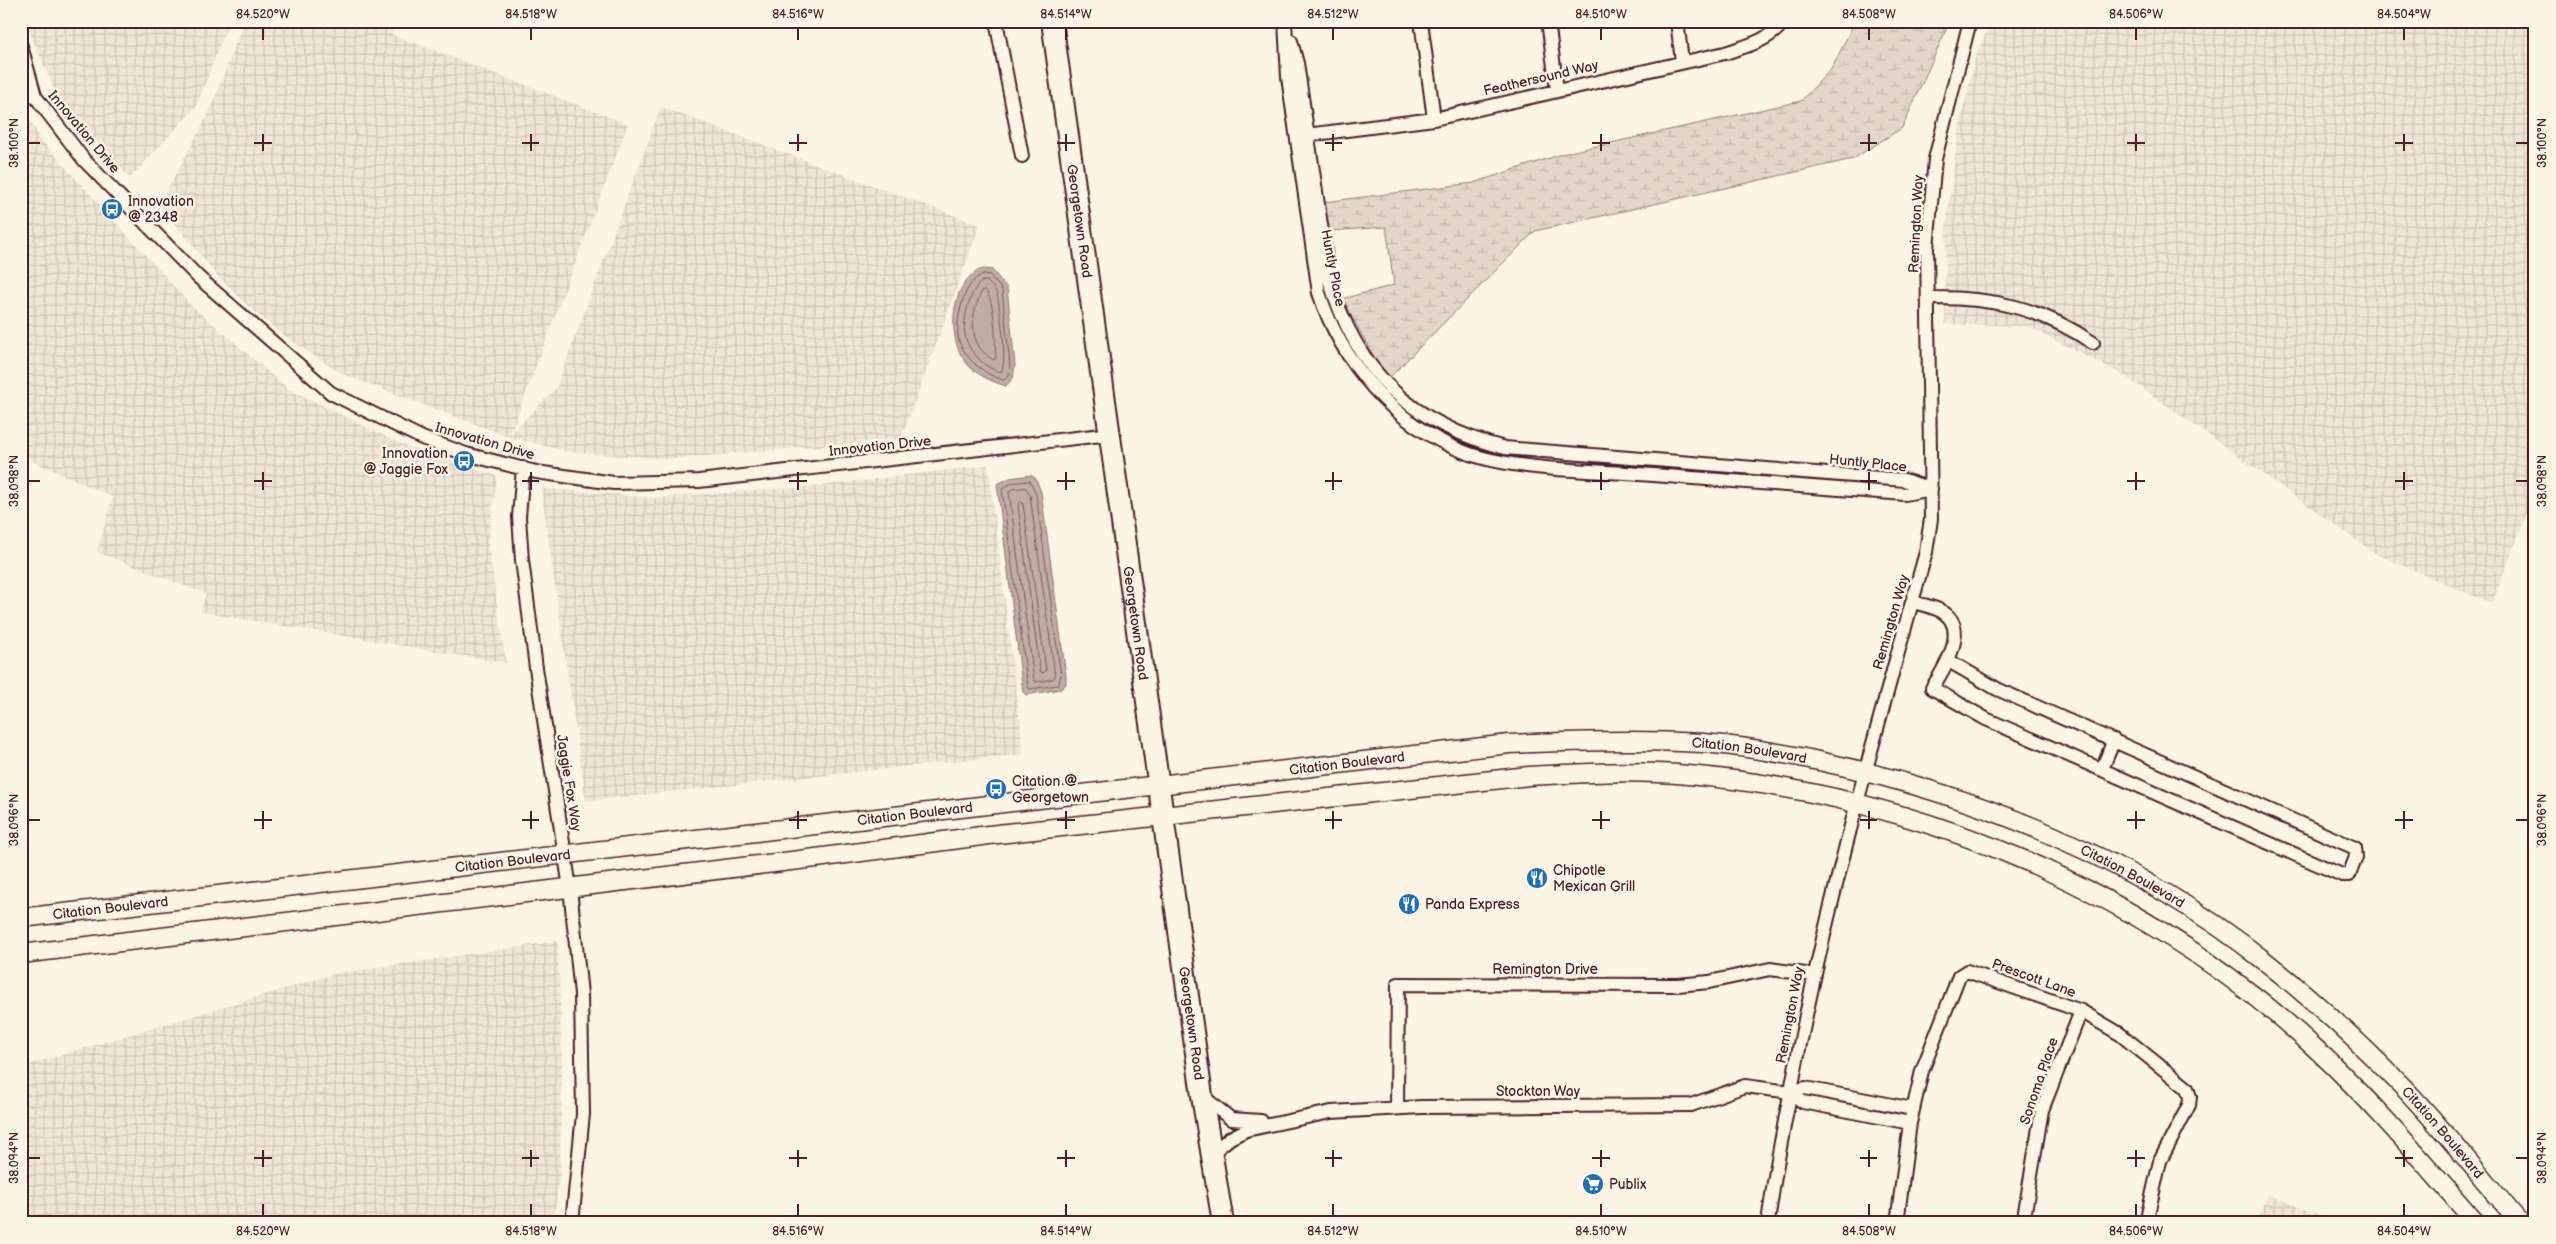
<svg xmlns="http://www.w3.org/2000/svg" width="2556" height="1244" viewBox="0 0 2556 1244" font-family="'Balsamiq Sans',sans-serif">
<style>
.industrial{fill:url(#industrial-grid)}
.wetland{fill:url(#wetland-marsh);stroke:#967a7a}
.water{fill:#c0aca5;stroke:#917474}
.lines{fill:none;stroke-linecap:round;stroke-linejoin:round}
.shore{stroke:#79575c;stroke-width:1}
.street-casing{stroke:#4a1f2b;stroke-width:16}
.secondary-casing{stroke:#4a1f2b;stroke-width:21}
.primary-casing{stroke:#4a1f2b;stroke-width:24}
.street{stroke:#fcf5e5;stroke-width:12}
.secondary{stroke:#fcf5e5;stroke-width:18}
.primary{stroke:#fcf5e5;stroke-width:20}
.ticks{fill:none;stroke:#4a1f2b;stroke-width:2}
.labels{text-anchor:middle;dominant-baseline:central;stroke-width:5;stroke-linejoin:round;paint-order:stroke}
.street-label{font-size:14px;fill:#4a1f2b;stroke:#fcf5e5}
.poi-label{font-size:14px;fill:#4a1f2b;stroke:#fcf5e5;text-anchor:start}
.neatline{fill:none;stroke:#4a1f2b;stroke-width:2}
.ticks-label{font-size:12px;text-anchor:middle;fill:#4a1f2b}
</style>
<defs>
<pattern id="industrial-grid" width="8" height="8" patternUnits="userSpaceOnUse" patternTransform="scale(1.25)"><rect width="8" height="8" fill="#eee5d7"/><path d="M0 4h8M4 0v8" fill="none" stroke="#cec4b9"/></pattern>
<pattern id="wetland-marsh" width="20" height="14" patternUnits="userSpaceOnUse" patternTransform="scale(1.25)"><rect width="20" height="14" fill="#e2d5ca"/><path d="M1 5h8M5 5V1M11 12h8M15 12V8" fill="none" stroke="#c3b6ae"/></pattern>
</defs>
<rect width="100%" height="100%" fill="#fcf5e5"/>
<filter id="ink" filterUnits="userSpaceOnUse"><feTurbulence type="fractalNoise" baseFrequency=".02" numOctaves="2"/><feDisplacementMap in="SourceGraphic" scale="10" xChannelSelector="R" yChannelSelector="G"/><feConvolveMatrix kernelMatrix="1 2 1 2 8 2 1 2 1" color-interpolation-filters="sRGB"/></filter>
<g filter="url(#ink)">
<path class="industrial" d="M29 21H229L196 107 130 178 59 101 29 30Z
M244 21H396L391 34 628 124 510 435 556 388 661 107 980 225 901 439 671 459 569 452 509 437 340 373 282 334 248 306 217 275 159 205 209 113Z
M1991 21H2535V493L2492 604 2376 554 2125 376 2027 326 1945 324 1946 226 1959 129 1975 58Z
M21 99 39 138 190 304 287 388 401 444 497 476 488 544 506 663 200 612 206 594 97 552 113 497 21 456Z
M988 465 1024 754 586 801 541 488 653 498 819 486Z
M558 941 562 1063 560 1173 553 1223H21V1067L334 974Z
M2268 1195 2340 1223H2257Z"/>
<path class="wetland" d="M1855 21H1950L1902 128 1853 159 1535 231 1387 380 1342 299 1394 285 1386 227 1329 231 1324 202 1473 183 1565 153 1801 101 1832 68Z"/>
<path class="water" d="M983 269 992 270 1007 288 1015 365 1013 378 1006 386C990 381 974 374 964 360 946 336 951 278 983 269Z
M1031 475 1036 479 1041 492 1066 676V684L1061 689 1026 695 1023 692 997 484 1010 478Z"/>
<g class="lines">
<path class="shore" d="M984 274 990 275 1002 290 1010 365 1009 375 1004 380C984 375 962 357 958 336 956 318 964 279 984 274Z
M982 281H987C991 285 995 289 997 294 1000 308 1008 362 1001 372 985 369 968 351 965 335 962 320 970 290 982 281Z
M985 290C996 301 995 341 996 358L994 360C967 346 970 314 982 291Z
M1030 481 1036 494 1061 676 1058 685 1030 689 1028 687 1002 489 1012 483Z
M1026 488 1030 495 1055 676 1053 679 1036 682 1034 680 1009 492 1013 489Z
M1021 502 1023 504 1046 670 1043 673 1040 671 1018 505Z"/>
<g class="street-casing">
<path id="street" d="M996 21 1022 156
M1285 21 1288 77 1319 293C1342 363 1393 423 1462 451 1505 469 1578 470 1626 473 1719 480 1812 487 1905 494L1931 489
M1421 21 1434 119
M1548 21 1557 90
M1677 21 1682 61
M1291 41 1297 63 1329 279C1357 373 1411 424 1505 448L1904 480 1931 489
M21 46 35 96 84 160 198 277 331 393 422 438 466 454 536 472 614 483 699 481 1111 434
M1299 136 1434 119 1725 53C1746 46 1770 41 1784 21
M1928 298C1991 297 2040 307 2093 343
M523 468 519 517 522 560 536 668 570 888 581 994 583 1114 572 1223
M1912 602C1921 604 1930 606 1939 610 1972 625 1945 668 1932 688L1986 719 2342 875H2349L2356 857 2355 848 1997 689 1949 661
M2102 769 2114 740
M1790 1092 1803 1102 1910 1123
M1202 1096 1231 1119 1261 1121
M1397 1107 1398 984 1678 985 1709 982 1770 969 1813 975
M1212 1153 1230 1138 1246 1130 1331 1112 1422 1107 1691 1105 1745 1086 1790 1092 1805 1088 1913 1109
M1768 1223C1774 1176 1783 1130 1792 1085 1826 904 1877 728 1926 552L1931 519 1927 248 1935 159 1970 21
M1897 1223 1910 1123 1922 1071 1959 976 1967 971 2081 1011 2120 1034 2187 1088 2190 1097 2189 1105 2160 1161 2146 1223
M2023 1223 2042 1110 2081 1011"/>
</g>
<g class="secondary-casing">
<g id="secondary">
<path id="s1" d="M21 918 1509 744C1573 741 1638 739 1703 743 1742 746 1781 753 1819 761 1977 795 2138 860 2266 962 2315 1001 2361 1044 2405 1089 2445 1131 2482 1178 2520 1223"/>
<path d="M21 954 816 858 989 835 1529 776C1581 773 1635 770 1688 775 1918 795 2146 891 2316 1049 2374 1103 2424 1163 2476 1223"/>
</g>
</g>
<g class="primary-casing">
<g id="primary">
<path id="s2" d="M1052 21 1202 1096 1223 1223"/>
</g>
</g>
<use href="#street" class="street"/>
<use href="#secondary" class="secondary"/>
<use href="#primary" class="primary"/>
</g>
</g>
<path class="ticks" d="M263 28V40M531 28V40M798 28V40M1066 28V40M1333 28V40M1601 28V40M1869 28V40M2136 28V40M2404 28V40M263 134V151M531 134V151M798 134V151M1066 134V151M1333 134V151M1601 134V151M1869 134V151M2136 134V151M2404 134V151M28 143H40M254 143H272M522 143H539M789 143H807M1057 143H1075M1325 143H1342M1592 143H1610M1860 143H1877M2127 143H2145M2395 143H2413M2516 143H2528M263 472V490M531 472V490M798 472V490M1066 472V490M1333 472V490M1601 472V490M1869 472V490M2136 472V490M2404 472V490M28 481H40M254 481H272M522 481H539M789 481H807M1057 481H1075M1325 481H1342M1592 481H1610M1860 481H1877M2127 481H2145M2395 481H2413M2516 481H2528M263 811V829M531 811V829M798 811V829M1066 811V829M1333 811V829M1601 811V829M1869 811V829M2136 811V829M2404 811V829M28 820H40M254 820H272M522 820H539M789 820H807M1057 820H1075M1325 820H1342M1592 820H1610M1860 820H1877M2127 820H2145M2395 820H2413M2516 820H2528M263 1150V1167M531 1150V1167M798 1150V1167M1066 1150V1167M1333 1150V1167M1601 1150V1167M1869 1150V1167M2136 1150V1167M2404 1150V1167M28 1158H40M254 1158H272M522 1158H539M789 1158H807M1057 1158H1075M1325 1158H1342M1592 1158H1610M1860 1158H1877M2127 1158H2145M2395 1158H2413M2516 1158H2528M263 1204V1216M531 1204V1216M798 1204V1216M1066 1204V1216M1333 1204V1216M1601 1204V1216M1869 1204V1216M2136 1204V1216M2404 1204V1216"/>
<defs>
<g id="bus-disc" transform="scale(1.125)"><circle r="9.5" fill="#1f6fb2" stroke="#fcf5e5"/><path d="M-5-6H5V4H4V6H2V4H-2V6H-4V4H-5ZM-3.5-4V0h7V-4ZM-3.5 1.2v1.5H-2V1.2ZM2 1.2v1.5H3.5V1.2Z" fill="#fff"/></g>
<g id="restaurant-disc" transform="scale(1.125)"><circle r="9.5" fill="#1f6fb2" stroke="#fcf5e5"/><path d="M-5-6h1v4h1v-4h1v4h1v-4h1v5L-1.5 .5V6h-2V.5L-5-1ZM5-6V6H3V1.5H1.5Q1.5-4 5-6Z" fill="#fff"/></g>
<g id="supermarket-disc" transform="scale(1.125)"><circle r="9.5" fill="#1f6fb2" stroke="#fcf5e5"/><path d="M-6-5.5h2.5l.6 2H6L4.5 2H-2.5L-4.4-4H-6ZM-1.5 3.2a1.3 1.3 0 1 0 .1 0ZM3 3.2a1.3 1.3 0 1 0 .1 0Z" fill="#fff"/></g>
</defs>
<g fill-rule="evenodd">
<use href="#bus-disc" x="112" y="209"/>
<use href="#bus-disc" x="464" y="461"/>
<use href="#bus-disc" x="996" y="789"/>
<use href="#restaurant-disc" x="1537" y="878"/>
<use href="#restaurant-disc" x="1409" y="904"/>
<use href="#supermarket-disc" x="1593" y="1184"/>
</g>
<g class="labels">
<g class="street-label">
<text transform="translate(1541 78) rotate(-13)">Feathersound Way</text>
<text transform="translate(84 132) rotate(50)">Innovation Drive</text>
<text stroke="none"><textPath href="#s2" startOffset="202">Georgetown Road</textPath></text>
<text transform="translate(1916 224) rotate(-87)">Remington Way</text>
<text transform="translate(1333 268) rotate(79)">Huntly Place</text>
<text transform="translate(485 441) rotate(16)">Innovation Drive</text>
<text transform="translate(880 446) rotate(-6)">Innovation Drive</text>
<text transform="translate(1868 463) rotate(6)">Huntly Place</text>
<text stroke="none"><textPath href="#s2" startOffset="608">Georgetown Road</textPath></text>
<text transform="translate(1891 622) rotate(-74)">Remington Way</text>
<text stroke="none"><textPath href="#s1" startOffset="1739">Citation Boulevard</textPath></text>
<text stroke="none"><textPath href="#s1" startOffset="1335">Citation Boulevard</textPath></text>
<text transform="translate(569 783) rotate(81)">Jaggie Fox Way</text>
<text stroke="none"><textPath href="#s1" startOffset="900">Citation Boulevard</textPath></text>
<text stroke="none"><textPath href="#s1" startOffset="495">Citation Boulevard</textPath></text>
<text stroke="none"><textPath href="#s1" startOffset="2145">Citation Boulevard</textPath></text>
<text stroke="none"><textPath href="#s1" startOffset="90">Citation Boulevard</textPath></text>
<text x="1545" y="969">Remington Drive</text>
<text transform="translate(2034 978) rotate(20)">Prescott Lane</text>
<text transform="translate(1790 1015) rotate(-79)">Remington Way</text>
<text stroke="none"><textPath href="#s2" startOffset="1012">Georgetown Road</textPath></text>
<text transform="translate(2039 1081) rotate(-71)">Sonoma Place</text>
<text x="1538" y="1091">Stockton Way</text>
<text stroke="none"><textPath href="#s1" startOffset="2550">Citation Boulevard</textPath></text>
</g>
<g class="poi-label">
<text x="128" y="201">Innovation<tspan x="128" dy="16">@ 2348</tspan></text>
<text x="448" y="453" text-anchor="end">Innovation<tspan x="448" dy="16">@ Jaggie Fox</tspan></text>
<text x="1012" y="781">Citation @<tspan x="1012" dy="16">Georgetown</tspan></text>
<text x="1553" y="870">Chipotle<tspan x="1553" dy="16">Mexican Grill</tspan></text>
<text x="1425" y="904">Panda Express</text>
<text x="1609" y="1184">Publix</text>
</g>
</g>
<rect width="2556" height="1244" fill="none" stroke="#fcf5e5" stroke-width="55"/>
<rect x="28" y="28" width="2500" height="1188" class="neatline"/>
<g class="ticks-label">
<text x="263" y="18">84.520°W</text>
<text x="531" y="18">84.518°W</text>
<text x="798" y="18">84.516°W</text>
<text x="1066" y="18">84.514°W</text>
<text x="1333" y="18">84.512°W</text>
<text x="1601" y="18">84.510°W</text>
<text x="1869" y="18">84.508°W</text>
<text x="2136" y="18">84.506°W</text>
<text x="2404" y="18">84.504°W</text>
<text transform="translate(14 143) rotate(-90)" y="4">38.100°N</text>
<text transform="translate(2542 143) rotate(-90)" y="4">38.100°N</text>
<text transform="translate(14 481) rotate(-90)" y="4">38.098°N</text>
<text transform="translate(2542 481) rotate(-90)" y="4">38.098°N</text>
<text transform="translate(14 820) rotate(-90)" y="4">38.096°N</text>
<text transform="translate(2542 820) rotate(-90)" y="4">38.096°N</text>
<text transform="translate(14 1158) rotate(-90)" y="4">38.094°N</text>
<text transform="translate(2542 1158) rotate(-90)" y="4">38.094°N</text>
<text x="263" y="1235">84.520°W</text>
<text x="531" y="1235">84.518°W</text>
<text x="798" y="1235">84.516°W</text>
<text x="1066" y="1235">84.514°W</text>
<text x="1333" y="1235">84.512°W</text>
<text x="1601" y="1235">84.510°W</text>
<text x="1869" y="1235">84.508°W</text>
<text x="2136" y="1235">84.506°W</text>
<text x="2404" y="1235">84.504°W</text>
</g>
</svg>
